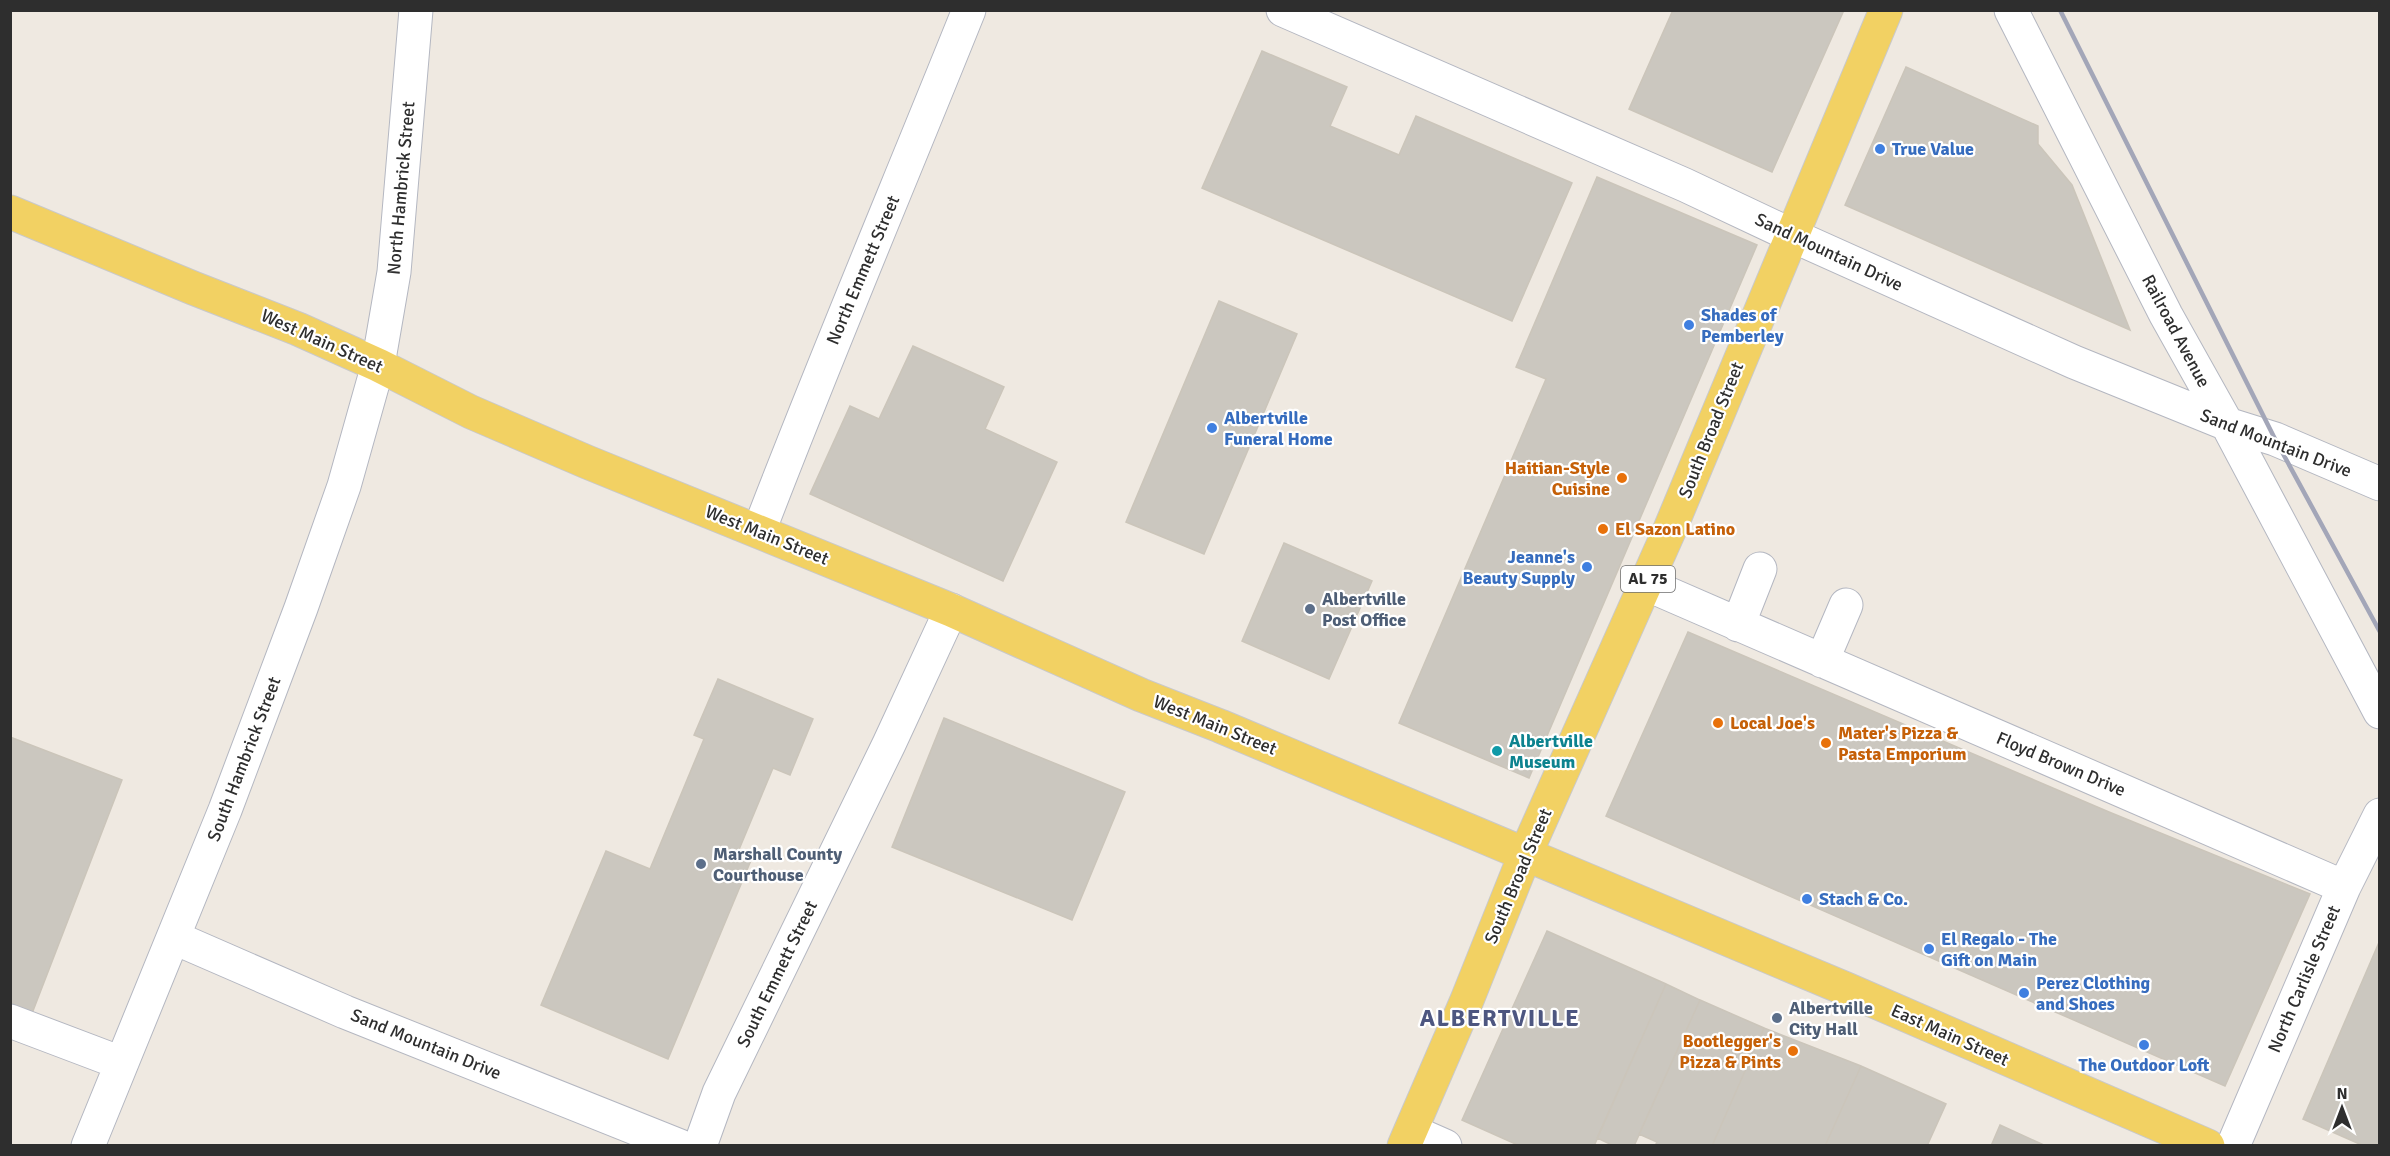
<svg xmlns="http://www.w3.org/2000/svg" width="2390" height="1156" viewBox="0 0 2390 1156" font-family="Signika,sans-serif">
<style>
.building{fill:#cbc7bf;stroke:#cbc5ba;stroke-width:1.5}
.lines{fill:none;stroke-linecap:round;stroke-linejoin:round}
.minor-casing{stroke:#b4b7c1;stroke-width:35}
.major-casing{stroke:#c9c9c9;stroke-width:35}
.minor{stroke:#fff;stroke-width:33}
.major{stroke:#f2d163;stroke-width:33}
.rail{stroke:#a3a6b8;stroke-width:4.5}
.shop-dot{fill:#3f7fe0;stroke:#fff;stroke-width:2}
.food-dot{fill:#e8710a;stroke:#fff;stroke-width:2}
.service-dot{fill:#5c6f8a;stroke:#fff;stroke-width:2}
.culture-dot{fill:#0f9aa8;stroke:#fff;stroke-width:2}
.labels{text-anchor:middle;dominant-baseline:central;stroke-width:4.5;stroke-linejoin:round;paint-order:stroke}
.shield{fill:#fff;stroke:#6d6d6d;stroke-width:1.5}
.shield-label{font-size:16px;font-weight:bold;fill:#2e2e2e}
.shop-label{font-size:18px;font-weight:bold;fill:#366cbe;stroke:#fff;text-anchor:start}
.street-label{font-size:18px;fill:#2e2e2e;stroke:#fff}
.food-label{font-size:18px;font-weight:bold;fill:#c56008;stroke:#fff;text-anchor:start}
.service-label{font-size:18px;font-weight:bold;fill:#4e5e75;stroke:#fff;text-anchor:start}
.culture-label{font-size:18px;font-weight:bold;fill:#0d838f;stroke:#fff;text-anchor:start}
.district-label{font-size:24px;font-weight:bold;letter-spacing:1.5px;fill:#4d5680;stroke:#fff}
</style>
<rect width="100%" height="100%" fill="#efe9e1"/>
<path class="building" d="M1673 10H1844L1772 172 1629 109Z
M1262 51 1347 87 1330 126 1399 155 1416 116 1572 183 1512 321 1202 188Z
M1906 67 2038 126V144L2072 185 2130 330 1845 205Z
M1597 177 1757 245 1529 778 1399 723 1546 379 1516 367Z
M1219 301 1297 334 1204 554 1126 522Z
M913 346 1004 387 985 429 1057 462 1003 581 810 494 850 406 879 419Z
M1284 543 1372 581 1329 679 1242 641Z
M1688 632 2109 812 2310 894 2225 1086 1606 816Z
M718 679 813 719 790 775 773 768 738 852 752 858 668 1059 541 1005 606 851 650 869 704 739 694 735Z
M944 718 1125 792 1072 920 892 847Z
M10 737 122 780 31 1016 10 1008Z
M1547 931 1666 984 1594 1146H1520L1462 1120Z
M2380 940V1146H2364L2303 1119Z
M1666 984 1700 1000 1634 1146H1614L1597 1138Z
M1700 1000 1764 1028 1712 1146H1655L1657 1142 1639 1134Z
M1764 1028 1861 1066 1825 1146H1712Z
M1861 1066 1946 1104 1927 1146H1825Z
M2000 1125 2046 1146H1991Z"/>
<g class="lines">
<g class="minor-casing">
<path id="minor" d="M1283 10 1685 185 1791 235 2074 362 2227 424 2275 439 2380 484
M2011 10 2166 315 2227 424 2380 712
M759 531C826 356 899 184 969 10
M1646 584 2344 887
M1738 625 1760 569
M1822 661 1846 605
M175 938 345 1012 680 1146
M10 1021 121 1063
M1411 1131 1445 1146
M88 1146 225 810 301 608 344 486 378 365 394 272 416 10
M700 1146 719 1093 889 744 951 610
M2233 1146 2344 887 2380 815"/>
</g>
<g class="major-casing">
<path id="major" d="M10 212 193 288 298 329 378 365 471 412 587 462 951 610 1141 695 1220 726 1846 989 2208 1146
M1404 1146 1467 1000 1525 855 1670 529 1886 10"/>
</g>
<use href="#minor" class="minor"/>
<use href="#major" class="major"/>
<path class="rail" d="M2060 10 2275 439 2380 632"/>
</g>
<g class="shop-dot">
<circle cx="1880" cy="149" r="6"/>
<circle cx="1689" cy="325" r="6"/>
<circle cx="1212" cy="428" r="6"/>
<circle cx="1587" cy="567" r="6"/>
<circle cx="1807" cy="899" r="6"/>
<circle cx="1929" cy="949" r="6"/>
<circle cx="2024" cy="993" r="6"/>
<circle cx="2144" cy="1045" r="6"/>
</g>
<g class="food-dot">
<circle cx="1622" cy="478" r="6"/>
<circle cx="1603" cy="529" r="6"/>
<circle cx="1718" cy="723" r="6"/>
<circle cx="1826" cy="743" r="6"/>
<circle cx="1793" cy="1051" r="6"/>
</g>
<g class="service-dot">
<circle cx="1310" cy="609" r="6"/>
<circle cx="701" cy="864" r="6"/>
<circle cx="1777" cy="1018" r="6"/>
</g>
<circle class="culture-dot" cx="1497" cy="751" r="6"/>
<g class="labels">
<rect class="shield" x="1621" y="566" width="54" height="26" rx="4.5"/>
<g class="shield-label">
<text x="1648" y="579">AL 75</text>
</g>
<g class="shop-label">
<text x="1892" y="149">True Value</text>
<text x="1701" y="315">Shades of<tspan x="1701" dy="21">Pemberley</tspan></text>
<text x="1224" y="418">Albertville<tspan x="1224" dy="21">Funeral Home</tspan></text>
<text x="1575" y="557" text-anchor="end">Jeanne's<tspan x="1575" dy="21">Beauty Supply</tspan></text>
<text x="1819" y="899">Stach &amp; Co.</text>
<text x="1941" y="939">El Regalo - The<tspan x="1941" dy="21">Gift on Main</tspan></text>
<text x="2036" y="983">Perez Clothing<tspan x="2036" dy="21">and Shoes</tspan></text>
<text x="2144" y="1065" text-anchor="middle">The Outdoor Loft</text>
</g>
<g class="street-label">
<text transform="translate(401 188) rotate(-85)">North Hambrick Street</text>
<text transform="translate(1829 252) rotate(25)">Sand Mountain Drive</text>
<text transform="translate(863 270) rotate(-67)">North Emmett Street</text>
<text transform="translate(2176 331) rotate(62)">Railroad Avenue</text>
<text transform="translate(322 341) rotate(24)">West Main Street</text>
<text transform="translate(1711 430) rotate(-68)">South Broad Street</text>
<text transform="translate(2276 443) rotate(21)">Sand Mountain Drive</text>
<text transform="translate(767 535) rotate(22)">West Main Street</text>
<text transform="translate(1215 725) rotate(22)">West Main Street</text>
<text transform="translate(244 759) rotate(-69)">South Hambrick Street</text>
<text transform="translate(2061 764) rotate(23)">Floyd Brown Drive</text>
<text transform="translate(1518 876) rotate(-67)">South Broad Street</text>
<text transform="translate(777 974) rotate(-64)">South Emmett Street</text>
<text transform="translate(2304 979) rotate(-67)">North Carlisle Street</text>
<text transform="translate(1950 1035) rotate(24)">East Main Street</text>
<text transform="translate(426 1044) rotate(22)">Sand Mountain Drive</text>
</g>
<g class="food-label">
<text x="1610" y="468" text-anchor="end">Haitian-Style<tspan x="1610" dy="21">Cuisine</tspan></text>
<text x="1615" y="529">El Sazon Latino</text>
<text x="1730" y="723">Local Joe's</text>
<text x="1838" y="733">Mater's Pizza &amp;<tspan x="1838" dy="21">Pasta Emporium</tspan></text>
<text x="1781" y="1041" text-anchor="end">Bootlegger's<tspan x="1781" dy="21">Pizza &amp; Pints</tspan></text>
</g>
<g class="service-label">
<text x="1322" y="599">Albertville<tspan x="1322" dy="21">Post Office</tspan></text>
<text x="713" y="854">Marshall County<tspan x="713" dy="21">Courthouse</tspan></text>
<text x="1789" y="1008">Albertville<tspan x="1789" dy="21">City Hall</tspan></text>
</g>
<g class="culture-label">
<text x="1509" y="741">Albertville<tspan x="1509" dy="21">Museum</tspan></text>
</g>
<g class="district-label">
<text x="1500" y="1018">ALBERTVILLE</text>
</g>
</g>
<rect width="2390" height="1156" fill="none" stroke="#2e2e2e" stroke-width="24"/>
<g transform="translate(2342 1108)" stroke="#ffffff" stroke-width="4.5" paint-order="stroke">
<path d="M0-4.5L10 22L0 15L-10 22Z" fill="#2e2e2e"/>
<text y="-9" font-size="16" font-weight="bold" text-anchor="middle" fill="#2e2e2e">N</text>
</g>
</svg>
